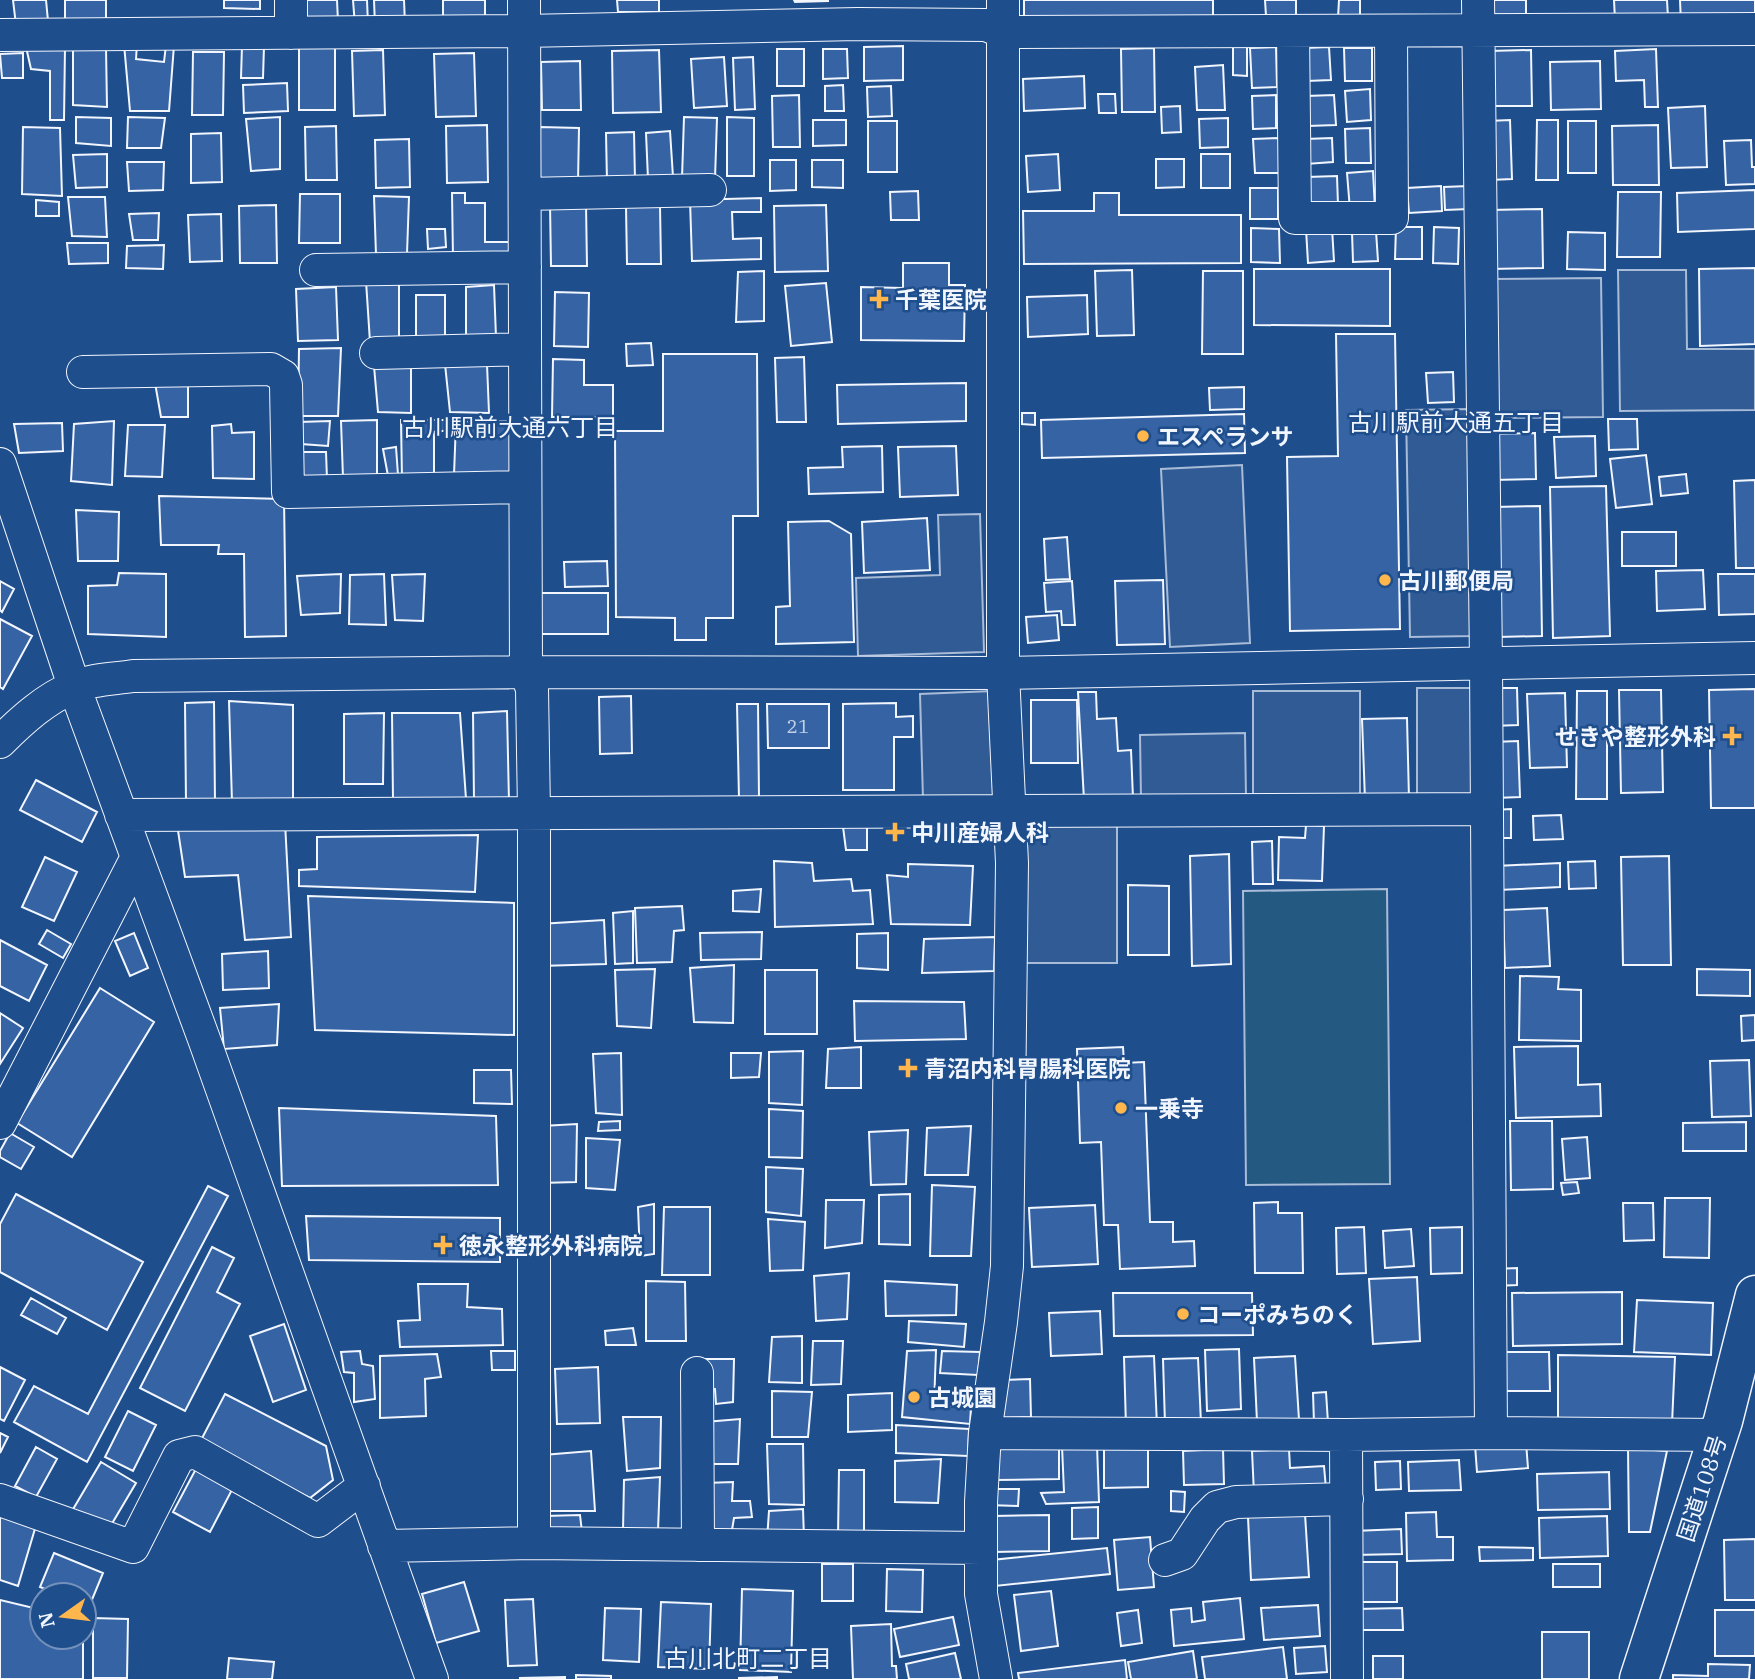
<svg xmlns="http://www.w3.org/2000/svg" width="1755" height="1679" viewBox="0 0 1755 1679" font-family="'IBM Plex Serif','Noto Sans JP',serif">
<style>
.green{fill:#245a82;stroke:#a8bbd7;stroke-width:2}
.parking{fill:#305b95;stroke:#a8bbd7;stroke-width:2}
.building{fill:#3563a3;stroke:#f2f6ff;stroke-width:2}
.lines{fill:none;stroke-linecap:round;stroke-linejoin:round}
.minor-casing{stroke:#f2f6ff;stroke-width:34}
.highway-casing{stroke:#f2f6ff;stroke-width:41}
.minor{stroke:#1f4e8c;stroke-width:32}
.highway{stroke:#1f4e8c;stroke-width:38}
.poi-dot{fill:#ffb74d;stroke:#1f4e8c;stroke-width:2.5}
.labels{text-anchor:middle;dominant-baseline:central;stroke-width:5;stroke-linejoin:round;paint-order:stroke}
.number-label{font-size:19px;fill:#c3d1e8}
.poi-label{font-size:23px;font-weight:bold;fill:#f2f6ff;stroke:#1f4e8c;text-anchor:start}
.street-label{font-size:23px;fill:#f2f6ff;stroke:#1f4e8c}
.neighbourhood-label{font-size:24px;fill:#f2f6ff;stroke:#1f4e8c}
</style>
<rect width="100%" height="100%" fill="#1f4e8c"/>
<path class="green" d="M1387 889 1390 1184 1246 1185 1243 891Z"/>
<path class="parking" d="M1618 270H1686L1687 349H1755V410L1620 411Z
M1601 278 1603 417 1493 418 1491 279Z
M1469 409 1473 636 1410 637 1406 410Z
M1242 465 1250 643 1170 647 1161 469Z
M980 514 984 652 858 656 856 578 940 575 938 515Z
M1417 688H1472V798H1417Z
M993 691 995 797 923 799 920 694Z
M1253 691H1360V799H1253Z
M1245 733 1246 797 1141 799 1140 735Z
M1025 825H1117V963H1025Z"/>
<path class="building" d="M13 0H46L48 21 16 25Z
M65 0H106V20L65 19Z
M224 0H260V9L224 8Z
M302 0H337L338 22 303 23Z
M353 0H367L368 25 355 26Z
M374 0H404L405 24 375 26Z
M443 0H485V22H443Z
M617 0H659V12H618Z
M794 0H828V1L795 2Z
M1024 0H1213V18L1024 20Z
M1265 0H1296V15L1266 16Z
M1339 0H1360V19L1338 18Z
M1488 0H1526V18L1489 19Z
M1614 0H1667L1668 18 1615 20Z
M1680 0H1755V22L1681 24Z
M124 44H137L136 59 164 62 166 45H174L169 111H130Z
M299 44H335V110H299Z
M242 45 264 46 263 78H241Z
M903 46V80L864 81V47Z
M1233 46H1247V76L1233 75Z
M26 47H65L64 120H50V71L31 69Z
M1276 47 1277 87 1252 88 1250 48Z
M1329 47 1331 80 1307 81 1305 48Z
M106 48 107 107 73 105V49Z
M1154 48 1155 112H1122L1121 49Z
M1344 48H1372V81H1345Z
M777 49H804V86H777Z
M823 49H847L848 78 823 79Z
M1656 49 1658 107H1645L1644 80 1616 81 1615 51Z
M383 50 385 115 354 116 352 51Z
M659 50 661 112 613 113 612 51Z
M1531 50 1532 106H1490L1489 51Z
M193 52H224L223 115H192Z
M23 53V78H2L0 54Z
M474 53 476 116 436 117 434 54Z
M724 57 727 106 694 108 691 59Z
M753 57 755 109 735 110 733 58Z
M580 61 581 110H542L541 62Z
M1600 61 1601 109 1551 110 1550 62Z
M1223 65 1225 110H1197L1195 67Z
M1084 76 1085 108 1024 111 1023 79Z
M287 83 288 111 244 113 243 85Z
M843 85 844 111H825V86Z
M891 86 892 116 868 117 867 87Z
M1370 89 1371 120 1347 122 1345 91Z
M1098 94H1115L1116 113H1099Z
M799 95 800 147H773L772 96Z
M1276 95V128L1253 129 1252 96Z
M1334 95 1336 125 1308 126 1306 96Z
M1180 106 1181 132 1162 133 1161 107Z
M1705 106 1707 167 1671 168 1668 108Z
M76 117 111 118V146L76 143Z
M128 117 165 118 161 148H127Z
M280 117V169L251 171 246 119Z
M684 117 717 118 715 179 682 178Z
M727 117 754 118V176H727Z
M1228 118V147L1200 148 1199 119Z
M813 120H846V145L813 146Z
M1510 120 1512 179 1490 180 1488 121Z
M1537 120H1558V180H1536Z
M868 121H897V172H868Z
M1568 121H1596V173H1568Z
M487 125 488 182 447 183 446 126Z
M1658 125 1659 185H1613L1612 126Z
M336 126 337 180H306L305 127Z
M23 127 60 128 62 196 22 194Z
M540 127 579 128 578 183 539 182Z
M1370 128 1371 163H1346L1345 129Z
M670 131 673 177 648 179 646 133Z
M634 132 635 180 607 182 606 133Z
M221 133 222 182 191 183V134Z
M1279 138 1281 173H1255L1253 139Z
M1332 138 1333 162 1306 164 1305 139Z
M409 139 410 187 376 188 375 140Z
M1751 140 1752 167H1755V184L1726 185 1724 141Z
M107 154V187L76 188 73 155Z
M1058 154 1060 190 1028 192 1026 156Z
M1201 154H1230V188H1201Z
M1156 159H1184V187L1156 188Z
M770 160H796V190L770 191Z
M812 160H843V188L812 187Z
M127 162H164L163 190 129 191Z
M1373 171 1375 209 1350 210 1347 173Z
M1337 176 1338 205H1307V177Z
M1441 186 1442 211 1409 213 1407 188Z
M1468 186 1469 209 1445 210 1444 187Z
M1250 188H1278V219H1250Z
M1755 190V229L1678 232 1677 193Z
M918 191 919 220H891L890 192Z
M1618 192H1661L1660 257H1617Z
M452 193H465V203H485V242H517L518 259H453Z
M1094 193H1119V215H1241V263L1024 264 1023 211H1094Z
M300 194H340V243H299Z
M374 196 409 197 407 254 376 255Z
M68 197H105L107 237 72 236Z
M761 198V212H732L733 239 761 238V259L692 261 690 200Z
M36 200 59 202V216H36Z
M550 204H586L587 266H551Z
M276 205 277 263H240L239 206Z
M826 205 828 271 775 272 774 206Z
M660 206 661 264H627L626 207Z
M1542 209 1543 268 1491 269 1490 210Z
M159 213 158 240H133L129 214Z
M221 214 222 261 190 262 188 215Z
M1396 227H1422V259H1395Z
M1434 227 1459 228 1458 264 1433 263Z
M1251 228 1279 229 1280 263 1251 262Z
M1332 228 1334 261 1308 263 1306 229Z
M427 229H445L446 247 428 249Z
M1376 231 1378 261 1353 262 1352 232Z
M1568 232 1605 233V270L1567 269Z
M67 243H108V263L69 264Z
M164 245 163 269 126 268 127 246Z
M903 263H949V285H965L964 341 861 340V287L903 288Z
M1755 268V344L1700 346 1699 269Z
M1254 269H1390V326L1254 325Z
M1132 270 1134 335 1097 336 1095 271Z
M764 271V321L736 322 738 272Z
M1203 271H1243V354H1202Z
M366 281H399V341L370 342Z
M826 283 832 342 791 346 785 286Z
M494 285 496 337 466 336V287Z
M336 287 338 340 298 341 296 289Z
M555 292 589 293 588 347 554 346Z
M416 295H445V338H416Z
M1087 295 1088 334 1028 337 1027 297Z
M1336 334H1395L1400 629 1290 631 1287 457 1338 456Z
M651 343 653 365 627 366 626 344Z
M341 348 338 416H298L299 349Z
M663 354H757L758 516H733V618H706V640H675V618L616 617 615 431H663Z
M804 357 806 422H777L775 358Z
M553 359 584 360V385H613V417H552Z
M411 363V413L378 412 374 366Z
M445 364H487L489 413 450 412Z
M1453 372 1454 402 1428 403 1426 373Z
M188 380V417H161L155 383Z
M966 383V421L838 424 837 385Z
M1244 387V409L1210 410 1209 388Z
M1022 413H1035V425L1022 424Z
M1244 414 1245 453 1042 458 1041 420Z
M1608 419H1637L1638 449 1609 450Z
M377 420V477L343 478 341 421Z
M401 420H450V430L434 432V480H402Z
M114 421 112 485 71 481 74 424Z
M330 421 328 446 301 444 299 422Z
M514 421 512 473 454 475 456 422Z
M62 423 63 451 19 453 14 424Z
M231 424 232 433 254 432V479L213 478 212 426Z
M128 425H165L162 477 125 476Z
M1535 433 1536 479 1494 480 1493 434Z
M1595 436 1596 476 1556 478 1554 437Z
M882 446 883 492 809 494 808 468 843 467 842 447Z
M956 446 958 495 900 497 898 447Z
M396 447 398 475 388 476 383 449Z
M300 452H326L327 479 302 480Z
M1646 455 1652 504 1616 508 1610 459Z
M1686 474 1688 493 1661 496 1659 477Z
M1755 480V568H1736L1734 481Z
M1606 486 1610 636 1553 638 1550 487Z
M159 496 284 499 286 636 245 637 244 554H218L219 545H161Z
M1540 506 1542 636 1498 637 1495 507Z
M76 510 119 512 118 561H78Z
M927 518 930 570 864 573 862 522Z
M829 521 851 534 854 642 776 644V607L790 606 788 522Z
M1622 532H1676V566H1622Z
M1067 537 1070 579 1046 580 1044 539Z
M607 561 608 586 565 587 564 562Z
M1703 570 1705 609 1657 611 1656 571Z
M119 573 166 574V637L88 634V586L117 585Z
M341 574 340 613 301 615 297 576Z
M384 574 386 625 349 624 350 575Z
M425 574 423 621 395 620 392 575Z
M1718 574H1755V614L1719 615Z
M1163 580 1165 644 1117 645 1115 581Z
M0 581 14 589 2 612 0 610Z
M1072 581 1075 625H1062L1061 611 1046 612 1044 583Z
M536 593H608V634H537Z
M1057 615 1059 640 1028 643 1026 617Z
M0 619 32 636 3 689 0 687Z
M1492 688H1517L1518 725 1493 726Z
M1755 689V808H1711L1709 690Z
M1619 690H1661L1663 792 1621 793Z
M1577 691H1607V799H1576Z
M1078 692H1096L1097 719 1116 718 1118 751 1131 750 1133 798 1084 800Z
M1565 693 1567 767 1530 768 1527 694Z
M631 696 632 753 600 754 599 697Z
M1031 700H1077L1078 763H1031Z
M229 701 293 705V801L232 803Z
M214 702 215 803H186L185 703Z
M896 703V717L913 716V737H894V790H843V704Z
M737 704H758L759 799H739Z
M767 704H829V748H768Z
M507 711 509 802 474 800 473 713Z
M384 713 383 784H344V714Z
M392 713H460L466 799 393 800Z
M1407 718 1409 799 1365 800 1362 719Z
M1518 741 1520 797 1495 798 1493 742Z
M36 780 97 812 82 842 20 810Z
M1511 809V838H1493V810Z
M1561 815 1563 839 1534 840 1533 816Z
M867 817V850H846L842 819Z
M285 822 291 937 245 940 238 875 185 877 177 824Z
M1306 825 1324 826 1322 881 1278 880 1279 837 1305 838Z
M478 835 475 892 299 886V870L317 869V837Z
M1272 841 1273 884H1253L1252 842Z
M1229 854 1231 964 1192 966 1190 856Z
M1669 856 1671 965H1623L1621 857Z
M45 857 77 872 54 921 22 907Z
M774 861 812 863 814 881 851 879 853 891 870 890 873 924 775 927Z
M1595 861 1596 888 1569 889 1568 862Z
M1560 863V887L1498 890 1496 866Z
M908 864 973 866 970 925 891 924 887 875 908 877Z
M1128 885 1169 886V955H1128Z
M761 889 759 912 733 911V891Z
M308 896 514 903V1035L315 1030Z
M682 906 684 930 674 931 672 962 637 963 635 908Z
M1547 908 1550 966 1505 968 1503 910Z
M633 911V963L615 964 613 913Z
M604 920 606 964 540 966 539 924Z
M47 930 71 944 63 958 39 944Z
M762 932 761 959 701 960 700 933Z
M134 933 148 968 130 976 115 941Z
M888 933V970L857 968V934Z
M995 937 994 971 922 973 924 939Z
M0 940 47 965 29 1001 0 986Z
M268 951 269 988 223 990 222 954Z
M734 965 733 1023 694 1022 690 968Z
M655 969 651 1028 617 1026 615 970Z
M1697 969 1750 970V996L1697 995Z
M765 970H817V1034H765Z
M1520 976 1559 977 1558 989 1581 990V1041L1519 1040Z
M100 988 154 1022 72 1157 17 1123Z
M854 1001 964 1002 966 1039 855 1041Z
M279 1004 277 1045 224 1049 220 1008Z
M0 1013 23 1028 0 1064Z
M1755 1015V1040L1742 1041 1741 1016Z
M1578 1046V1085L1600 1084 1601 1116 1516 1118 1514 1047Z
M861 1047V1088H826L828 1049Z
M1123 1047 1124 1063 1144 1062 1150 1222H1173V1242L1194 1241 1195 1266 1120 1269 1118 1225H1104L1101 1142 1080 1143 1077 1049Z
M803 1051 802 1105 769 1103V1052Z
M621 1053 622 1115 596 1113 593 1054Z
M731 1053H761L759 1077 731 1078Z
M1749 1060 1751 1116 1712 1117 1710 1061Z
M474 1070H511L512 1104 474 1103Z
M279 1108 496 1116 498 1185 282 1186Z
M769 1109 803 1111 802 1158 769 1157Z
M620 1121V1130L598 1131 599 1122Z
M1510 1121H1552L1553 1189 1511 1190Z
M1746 1122V1151H1683V1123Z
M577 1124 576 1182 541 1183 542 1126Z
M971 1126 968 1175H925L927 1128Z
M908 1130 906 1184 871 1185 869 1132Z
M10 1133 34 1147 21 1169 0 1157V1151Z
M1587 1137 1590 1178 1565 1180 1562 1139Z
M586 1138 620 1140 615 1190 586 1188Z
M766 1167 803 1169 801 1216 766 1212Z
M1577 1182 1579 1193 1563 1195 1561 1183Z
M932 1185 975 1187 971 1256H930Z
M208 1186 228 1196 87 1462 14 1422 34 1386 88 1414Z
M16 1194 143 1262 107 1330 0 1272V1224Z
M910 1194V1245L879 1244V1195Z
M1665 1198H1710L1709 1258 1664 1257Z
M826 1200H864L862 1243 825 1248Z
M1278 1202V1213H1302L1303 1273H1255L1254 1203Z
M1623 1203H1653L1654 1240 1624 1241Z
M654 1204V1254L640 1256 638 1207Z
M1095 1205 1098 1264 1032 1267 1029 1208Z
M664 1207H710V1275H662Z
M306 1216 500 1218V1262L309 1260Z
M768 1219 805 1222 803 1270 770 1271Z
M1364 1227 1366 1273 1337 1274 1336 1228Z
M1462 1227V1273L1431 1274 1430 1228Z
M1411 1229 1414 1266 1385 1268 1383 1231Z
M212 1247 234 1258 217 1292 240 1304 185 1411 140 1388Z
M1517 1268V1285L1496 1286 1495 1269Z
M849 1273 847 1319 816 1321 814 1276Z
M1417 1277 1420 1341 1373 1344 1369 1279Z
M646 1281 685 1282 686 1341H646Z
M885 1281 957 1285 956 1315 886 1316Z
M418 1284H468L467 1307 502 1309 503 1345 400 1347 398 1321 420 1320Z
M1622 1292V1344L1513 1346 1512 1293Z
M1113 1293H1252L1253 1335 1114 1336Z
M31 1298 66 1318 57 1334 21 1315Z
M1637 1300 1713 1303 1711 1355 1634 1352Z
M1100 1311 1102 1354 1051 1356 1049 1313Z
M909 1321 966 1324 964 1347 908 1342Z
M284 1324 306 1390 273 1402 250 1336Z
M633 1328 636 1345H606L605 1331Z
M802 1336V1383L769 1382 772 1337Z
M813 1341H843L841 1384 811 1385Z
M1239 1349 1241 1409 1207 1411 1205 1350Z
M936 1350 934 1405 971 1407 970 1424 902 1417 907 1351Z
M360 1351 362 1364 373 1366 375 1399 354 1402V1373L344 1372 341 1352Z
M491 1351H515V1370H492Z
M942 1351 980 1352 978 1375 940 1373Z
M1497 1352H1549L1550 1391H1498Z
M437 1354 441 1377 425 1379 426 1416 380 1418V1356Z
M1558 1355 1675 1357 1672 1424 1558 1423Z
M1154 1356 1157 1426 1126 1427 1124 1357Z
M1295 1356 1299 1420 1257 1422 1254 1358Z
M1198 1358 1201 1423 1165 1424 1163 1359Z
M704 1359H734L733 1402 716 1404 715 1389 704 1387Z
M0 1367 25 1380 4 1421 0 1419Z
M598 1367 600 1423 557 1424 555 1369Z
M1030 1379 1031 1417 1002 1418 1001 1380Z
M772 1391 812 1392 808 1437H772Z
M1326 1392 1328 1423H1314L1313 1393Z
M892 1393V1430L848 1432V1395Z
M225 1394 326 1446 333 1480 310 1498 200 1442Z
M128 1411 156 1425 133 1471 105 1457Z
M623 1417H661L660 1468 627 1471Z
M740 1419 738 1464H707L705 1422Z
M896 1425 969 1429 968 1456 896 1453Z
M0 1433 8 1437 0 1453Z
M1526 1442 1528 1468 1477 1472 1475 1445Z
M1104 1443H1148V1487L1104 1488Z
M767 1444H803L804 1505 769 1504Z
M1097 1445 1099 1502 1046 1504 1041 1493 1064 1492 1062 1446Z
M36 1447 57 1459 36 1497 15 1486Z
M1059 1447V1479L995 1480V1448Z
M1628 1448 1667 1451 1650 1532H1629Z
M1223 1449 1224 1484 1184 1485 1183 1451Z
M1289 1449 1290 1468 1324 1466 1326 1489 1254 1494 1252 1451Z
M591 1451 595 1511H546L543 1455Z
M941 1459 938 1503 895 1502V1461Z
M1459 1460 1461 1490 1409 1491 1408 1462Z
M1400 1461 1401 1489 1376 1490 1375 1462Z
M101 1462 136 1483 107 1532 72 1511Z
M198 1465 235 1484 210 1532 173 1512Z
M839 1470H864V1537H838Z
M1609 1472 1610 1509 1538 1510 1537 1474Z
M660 1477 658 1531H623L624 1480Z
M733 1482 732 1501H750L752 1517 734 1518 732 1530 706 1531 705 1483Z
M987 1489H1019L1018 1506 987 1505Z
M1171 1491 1185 1492 1184 1512 1171 1511Z
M1098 1507V1538L1072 1539V1508Z
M803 1509 804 1538 767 1540 769 1511Z
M0 1512 37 1522 18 1586 0 1580Z
M1436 1512 1437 1537H1453V1560L1407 1561 1406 1513Z
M1305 1514 1309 1577 1251 1580 1248 1517Z
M580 1515 582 1532H546L545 1516Z
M1049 1515V1551L994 1552 993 1516Z
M1607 1516 1608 1556 1540 1558 1539 1518Z
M1401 1529 1402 1554 1354 1555V1531Z
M1150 1537 1154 1587 1118 1590 1114 1540Z
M1755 1539V1600H1725L1724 1540Z
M1479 1547 1533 1548V1560L1480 1561Z
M1107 1548 1110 1574 995 1586 992 1560Z
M54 1553 103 1573 89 1607 84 1605V1595H59L40 1587Z
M1358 1562H1397V1602H1358Z
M822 1564H853V1601H822Z
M1553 1564H1600V1587H1553Z
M887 1569 923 1570 922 1612 886 1611Z
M464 1582 479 1631 436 1643 422 1594Z
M742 1589 793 1591 791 1672 740 1670Z
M1051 1591 1058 1646 1021 1651 1014 1595Z
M1240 1598 1244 1639 1174 1646 1171 1610 1191 1608 1192 1622 1205 1620 1203 1602Z
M533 1599 537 1665 508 1666 505 1600Z
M0 1600 42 1610V1637H83V1679H0Z
M661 1602 711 1604 709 1669 658 1667Z
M1318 1605 1320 1636 1264 1640 1261 1608Z
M605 1608 641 1609 639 1662 603 1660Z
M1402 1608 1403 1630H1357L1356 1609Z
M1138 1610 1142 1643 1121 1646 1117 1613Z
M1715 1610H1755V1656H1715Z
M953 1617 959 1645 900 1657 894 1629Z
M93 1618 128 1619 127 1678H93Z
M891 1624 892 1666H896L897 1679H853L851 1626Z
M1542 1632H1589V1679H1542Z
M1325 1646 1327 1672 1296 1674 1294 1648Z
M1283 1647 1287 1679H1205L1202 1657Z
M1193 1651 1197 1679H1131L1128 1662Z
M955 1653 961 1679H909L906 1664Z
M1373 1656H1403V1679H1373Z
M229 1658 274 1662 272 1679H227Z
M1125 1660 1127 1679H1019L1018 1673Z
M1708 1664 1750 1665 1749 1679H1673V1675L1708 1676Z
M576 1675 611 1676V1679H576Z
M565 1677V1679H520V1678Z
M777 1677V1679H739V1678Z"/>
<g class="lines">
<g class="minor-casing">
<path id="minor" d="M524 0 526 672 532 689 534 812V1543
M1478 0 1486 663 1491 1433
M1293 31 1295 218H1392L1391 31
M291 33V0
M0 35 524 31 858 24 986 25 1003 32 1755 29
M525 194 710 190
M316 270 525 267
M376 353 525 349
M83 372 271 369 283 376 286 385 288 492 525 487
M0 464 74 686 204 1039 432 1679
M0 742C21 721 46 698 74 687 92 679 114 679 133 676L526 672 1003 673 1755 658
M121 815 1487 809
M0 1123 137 857
M697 1373 698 1545
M985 1433 1346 1435 1491 1433 1718 1435
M1346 1435 1347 1679
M0 1500 133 1547 179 1456 195 1452 318 1521 364 1486
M384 1546 534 1543 981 1548
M1165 1560 1182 1554 1205 1519 1217 1507 1236 1502 1347 1499
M996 1679 981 1594V1502L985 1433 1001 1322 1007 1266 1012 863 1003 673V0"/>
</g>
<g class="highway-casing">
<path id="highway" d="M1639 1679 1723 1421 1755 1295"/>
</g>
<use href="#minor" class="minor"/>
<use href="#highway" class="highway"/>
</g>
<g class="poi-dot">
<path d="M875.5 288.5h7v7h7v7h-7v7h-7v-7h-7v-7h7z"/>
<circle cx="1143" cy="436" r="7"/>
<circle cx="1385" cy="580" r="7"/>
<path d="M1728.5 725.5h7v7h7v7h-7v7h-7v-7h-7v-7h7z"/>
<path d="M891.5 821.5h7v7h7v7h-7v7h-7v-7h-7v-7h7z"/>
<path d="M904.5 1057.5h7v7h7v7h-7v7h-7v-7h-7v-7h7z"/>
<circle cx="1121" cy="1108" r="7"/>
<path d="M439.5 1234.5h7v7h7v7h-7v7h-7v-7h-7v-7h7z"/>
<circle cx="1183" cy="1314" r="7"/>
<circle cx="914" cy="1397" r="7"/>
</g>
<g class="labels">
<g class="number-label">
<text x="798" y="726">21</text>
</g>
<g class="poi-label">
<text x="895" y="299">千葉医院</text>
<text x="1157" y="436">エスペランサ</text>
<text x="1399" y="580">古川郵便局</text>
<text x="1716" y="736" text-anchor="end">せきや整形外科</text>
<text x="911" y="832">中川産婦人科</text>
<text x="924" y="1068">青沼内科胃腸科医院</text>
<text x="1135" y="1108">一乗寺</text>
<text x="459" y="1245">徳永整形外科病院</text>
<text x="1197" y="1314">コーポみちのく</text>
<text x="928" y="1397">古城園</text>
</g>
<g class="street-label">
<text transform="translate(1701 1488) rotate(-72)">国道108号</text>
</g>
<g class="neighbourhood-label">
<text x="1456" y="422">古川駅前大通五丁目</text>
<text x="510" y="427">古川駅前大通六丁目</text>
<text x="748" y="1658">古川北町二丁目</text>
</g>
</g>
<g transform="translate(63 1616) rotate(256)"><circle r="33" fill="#1f4e8c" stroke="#7391ba" stroke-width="2"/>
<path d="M0-5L12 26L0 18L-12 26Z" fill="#ffb74d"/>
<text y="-10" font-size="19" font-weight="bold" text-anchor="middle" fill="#f2f6ff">N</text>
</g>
</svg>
